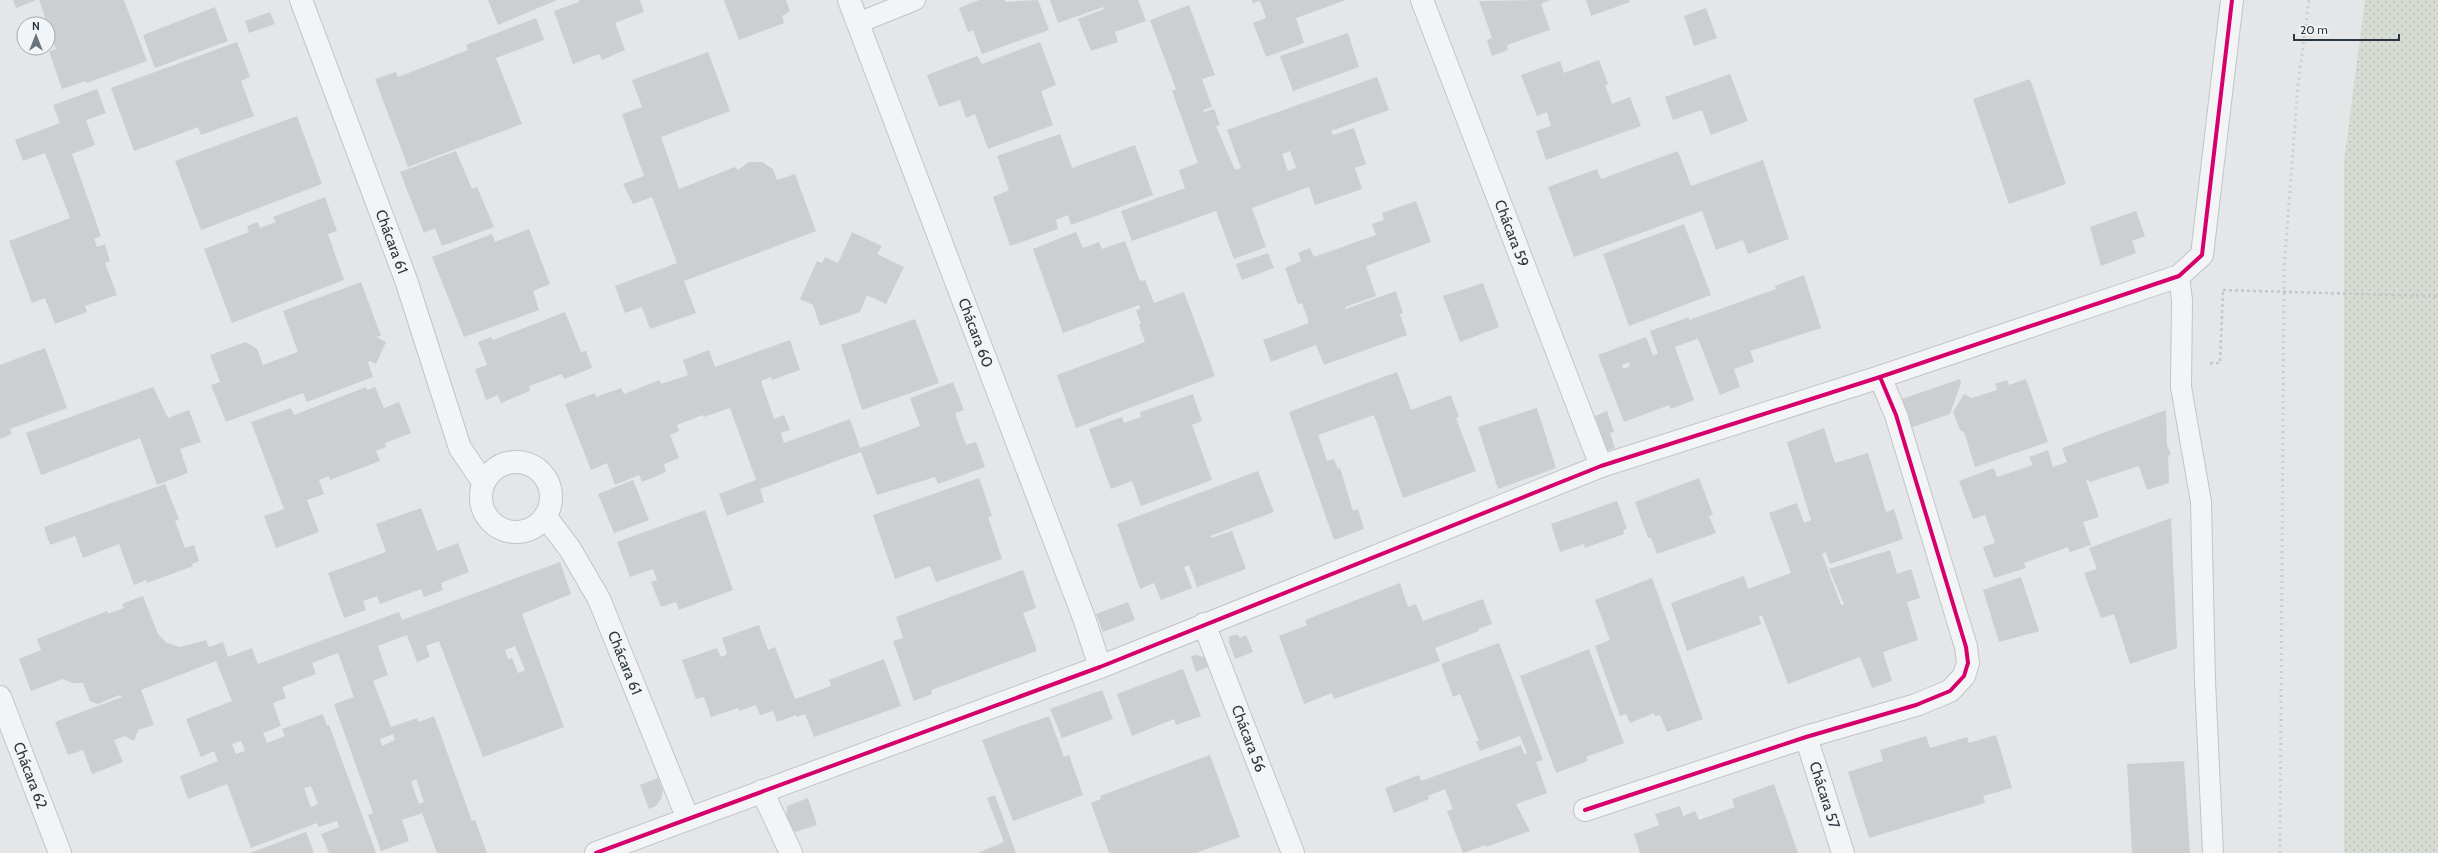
<svg xmlns="http://www.w3.org/2000/svg" width="2438" height="853" viewBox="0 0 2438 853" font-family="Cabin,sans-serif">
<style>
.grass{fill:url(#grass-dots)}
.building{fill:#ccced0;fill-rule:evenodd}
.lines{fill:none;stroke-linecap:round;stroke-linejoin:round}
.lane-casing{stroke:#c2c4c6;stroke-width:22}
.street-casing{stroke:#c2c4c6;stroke-width:24}
.path{stroke:#c4c6c8;stroke-width:2.5;stroke-dasharray:3 3;stroke-linecap:butt}
.lane{stroke:#f3f4f5;stroke-width:20}
.street{stroke:#f3f4f5;stroke-width:22}
.rail{stroke:#ccced0;stroke-width:3;stroke-dasharray:2 4;stroke-linecap:butt}
.path-bridge{stroke:#c4c6c8;stroke-width:2.5;stroke-dasharray:3 3;stroke-linecap:butt}
.cycleway-casing{stroke:#f2f5f7;stroke-width:6}
.cycleway{stroke:#d6006c;stroke-width:4}
.labels{text-anchor:middle;dominant-baseline:central;stroke-width:3;stroke-linejoin:round;paint-order:stroke}
.street-label{font-size:15px;fill:#2b3740;stroke:#f2f5f7}
</style>
<defs>
<pattern id="grass-dots" width="8" height="8" patternUnits="userSpaceOnUse"><rect width="8" height="8" fill="#d6dcd4"/><path d="M2 2h.1M6 6h.1" fill="none" stroke="#b8bdb7" stroke-width="1.8" stroke-linecap="round"/></pattern>
</defs>
<rect width="100%" height="100%" fill="#e4e6e8"/>
<path class="grass" d="M2365 0H2438V853H2344V162Z"/>
<path class="building" d="M13 0H36L16 8Z
M39 0H124L147 61 87 83 86 81 62 89 49 51 56 49Z
M488 0H557L498 25Z
M579 0H640L644 12 615 23 625 50 602 60 599 54 573 64 554 11 579 2Z
M724 0H786L790 11 782 16 784 23 739 40Z
M979 0H1005V2L1038 0 1049 30 982 54 973 30 968 32 959 8Z
M1050 0H1138L1146 21 1115 32 1118 42 1091 51 1078 19 1104 9 1103 7 1058 23Z
M1252 0H1346L1296 18 1304 43 1266 57 1253 23 1266 18 1260 1 1253 3Z
M1550 0 1541 4 1550 30 1507 45 1508 50 1492 56 1487 40 1492 38 1479 1Z
M1586 0H1629L1630 2 1591 16Z
M1189 5 1215 75 1202 79 1212 107 1203 110 1204 112 1214 109 1220 125 1216 126 1235 170 1241 168 1227 130 1377 77 1389 110 1331 131 1333 135 1354 128 1366 164 1355 168 1362 189 1315 205 1309 187 1252 208 1266 247 1234 259 1216 211 1132 241 1121 211 1185 188 1179 170 1198 163 1172 91 1176 89 1150 20ZM1290 151 1296 168 1288 171 1282 154Z
M215 7 228 41 155 68 143 35Z
M1706 8 1717 38 1694 46 1684 16Z
M270 12 275 24 249 33 245 21Z
M536 18 544 40 496 58 522 124 408 167 375 79 396 72 398 77 468 50 466 45Z
M1348 33 1359 67 1293 91 1280 56Z
M237 42 250 77 241 81 254 116 201 135 198 127 134 151 111 88Z
M1040 42 1056 85 1041 91 1053 125 988 149 975 114 966 118 960 100 939 107 927 75 977 56 982 64Z
M708 52 730 111 661 137 679 189 735 167 738 170 749 162H762L773 169 777 180 795 174 816 231 684 281 696 313 650 329 642 307 625 313 615 286 677 263 652 197 633 204 623 184 644 176 622 114 642 107 632 80Z
M1599 60 1608 84 1605 85 1612 104 1630 97 1641 126 1546 160 1536 131 1551 126 1547 112 1537 116 1521 75 1560 61 1564 73Z
M1730 74 1748 121 1711 135 1702 110 1673 120 1665 97Z
M2030 79 2066 184 2009 204 1973 99Z
M97 89 106 113 86 120 95 145 72 154 101 236 94 239 97 247 105 244 110 261 105 263 117 295 85 306 87 312 55 324 45 298 32 303 9 241 70 218 45 153 23 161 15 140 60 123 53 105Z
M297 116 322 184 201 230 175 161Z
M1060 134 1072 168 1135 145 1153 195 1071 225 1068 215 1056 220 1058 229 1010 246 993 197 1009 190 997 156Z
M456 151 472 189 477 187 494 227 442 246 435 228 424 233 400 172Z
M1678 151 1691 186 1763 160 1789 239 1748 254 1743 240 1716 250 1702 211 1574 257 1548 187 1597 169 1601 179Z
M325 197 337 231 328 234 344 280 232 323 204 249 249 232 247 226 258 222 260 228 276 222 273 217Z
M1416 201 1431 242 1366 266 1376 296 1345 307 1346 309 1396 291 1403 313 1400 314 1407 335 1324 365 1316 345 1271 362 1263 340 1309 323 1302 303 1298 304 1285 268 1301 261 1298 253 1310 248 1314 257 1376 235 1372 224 1384 220 1382 213Z
M2136 211 2145 236 2132 241 2136 253 2101 266 2090 227Z
M1684 224 1711 295 1629 326 1603 254Z
M529 229 550 284 533 291 539 310 464 337 432 257 492 234 495 242Z
M852 232 882 246 877 254 904 267 886 304 867 295 860 312 820 326 813 305 800 299 817 261 822 263 825 257 838 263Z
M1076 232 1083 248 1099 242 1102 249 1125 241 1140 281 1145 280 1154 303 1184 292 1215 376 1076 428 1057 375 1145 342 1139 325 1141 324 1136 310 1140 309 1139 305 1063 333 1033 249Z
M1268 253 1274 268 1242 280 1236 264Z
M1804 275 1821 328 1750 351 1754 362 1734 369 1740 387 1720 395 1699 341 1697 339 1675 347 1694 400 1671 409 1669 405 1624 422 1598 355 1646 337 1653 355 1658 354 1650 331 1689 317V320L1776 289 1775 286ZM1629 362 1630 366 1623 369 1622 365Z
M361 282 381 336 376 337 386 342 376 364 370 361 368 362 373 377 307 402 303 393 226 422 211 385 220 382 210 355 246 342 257 349 263 365 298 352 283 311Z
M1483 283 1499 327 1460 342 1443 296Z
M565 312 581 352 586 351 592 368 564 379 562 374 529 386 530 391 501 403 498 395 486 400 475 369 487 365 478 342 491 337 493 340Z
M915 319 939 383 862 410 841 345Z
M790 340 800 370 772 380 771 377 761 381 774 419 784 415 790 430 781 433 784 443 850 419 860 448 872 444 920 426 910 398 953 382 964 410 955 413 966 445 976 442 985 467 938 484 935 477 877 495 861 452 760 489 764 502 727 516 719 494 756 480 730 408 704 417 703 415 677 425 679 431 670 435 679 458 664 464 666 472 642 482 639 475 615 485 607 463 591 470 565 404 595 393 596 397 621 388 624 394 660 380 661 384 688 375 683 360 709 350 715 367Z
M45 348 67 408 10 429 12 434 0 439V365Z
M1397 372 1411 410 1451 395 1459 417 1456 418 1476 471 1403 498 1374 415 1318 435 1327 461 1334 459 1338 469 1340 468 1353 511 1358 509 1364 529 1334 540 1289 412Z
M1960 379 1961 383 1950 414 1910 428 1902 399Z
M2026 379 2048 442 1975 467 1964 432 1960 430 1953 412 1964 394 1972 398 1997 390 1995 384 2007 380 2009 385Z
M153 387 168 418 189 410 201 442 180 449 188 473 157 485 140 438 41 475 26 433Z
M366 387 367 390 375 387 384 408 399 402 411 433 385 443 386 447 376 451 380 461 330 480 329 476 319 480 324 494 307 500 319 532 276 548 264 516 284 509 251 422 291 408 294 415Z
M1193 394 1202 421 1192 425 1212 480 1141 506 1132 481 1111 489 1089 429 1122 417 1124 423 1141 417 1140 412Z
M1537 408 1556 468 1498 489 1478 427Z
M2166 410 2167 445 2171 454 2168 456 2169 483 2147 490 2139 466 2090 482 2088 480H2086L2099 517 2083 522 2091 545 2070 552 2068 547 2024 563 2026 568 1994 578 1983 547 1995 543 1987 520 1985 515 1973 519 1959 481 1994 468 1997 477 2033 465 2029 457 2048 450 2053 467 2067 462 2062 448Z
M1607 411 1614 432 1610 433 1615 448 1603 452 1598 437 1602 435 1595 416Z
M1824 428 1835 463 1868 453 1886 512 1894 509 1903 539 1830 564 1826 552 1822 554 1841 605 1844 604 1829 569 1890 550 1897 574 1911 569 1920 598 1907 602 1918 640 1883 652 1892 681 1872 688 1860 657 1788 684 1762 615 1759 617 1761 624 1687 651 1671 603 1744 576 1748 589 1791 573 1769 513 1797 503 1804 523 1811 520 1787 442Z
M1258 471 1274 512 1210 536 1211 538 1232 531 1246 569 1197 587 1189 565 1184 567 1192 588 1161 600 1154 583 1140 589 1117 524Z
M979 478 992 516 988 517 1002 559 936 582 930 566 895 579 873 515Z
M1699 478 1713 515 1709 516 1716 533 1657 554 1651 538H1648L1635 502Z
M633 480 649 520 614 533 598 494Z
M165 484 179 519 175 521 185 548 194 545 199 561 192 564 193 566 147 583 146 580 134 585 119 544 83 558 75 536 50 545 44 527Z
M1617 501 1627 529 1623 530 1624 534 1585 548 1584 544 1560 552 1551 524Z
M421 508 437 551 458 543 469 572 441 583 443 590 424 597 421 589 380 604 377 596 363 601 366 610 344 618 328 573 386 552 376 524Z
M705 510 733 590 679 610 676 602 661 607 651 582 657 580 653 569 630 577 617 542Z
M2171 518 2177 648 2130 664 2114 614 2101 618 2084 573 2097 569 2089 548Z
M560 562 571 594 522 614 564 727 483 757 439 641 426 646 430 657 417 662 407 635 378 646 388 675 373 681 391 727 417 718 419 722 434 716 472 821 475 820 487 853H437L422 813 402 820 409 841 381 851 368 815 373 813 334 704 354 697 338 653 312 663 316 674 282 687 286 698 273 703 281 726 263 733 267 743 285 736 282 729 323 714 327 726 329 725 376 853H329L321 834 339 827 337 821 319 827 317 823 251 848 227 784 188 799 180 776 218 761 214 751 201 757 186 719 232 701 216 661 141 690 154 725 138 730 134 741 125 736 114 740 123 762 92 774 83 750 68 755 55 722 122 697 120 695 98 704 90 701 83 683H72L63 679 31 691 19 659 41 650 37 639 107 611 108 614 124 608 122 604 143 596 158 634 167 643 180 647 206 640 209 647 223 642 228 657 252 648 258 664 399 612 402 620ZM515 646 525 670 518 673 512 658 508 659 505 650ZM393 734 395 740 382 746 380 739ZM241 741 245 751 236 754 232 744ZM416 779 424 802 419 804 411 782ZM311 786 318 804 311 807 304 788Z
M1023 570 1036 608 1023 613 1037 651 931 690 932 694 914 701 893 641 903 638 896 617Z
M2021 577 2039 631 1999 642 1983 590Z
M1652 578 1703 719 1667 732 1660 715 1655 716 1654 713 1630 723 1626 714 1620 716 1595 646 1610 640 1595 600Z
M1400 583 1408 607 1416 604 1423 621 1483 599 1492 624 1478 629 1479 631 1435 648 1440 661 1334 699 1332 693 1304 704 1279 636 1307 625 1305 620Z
M1128 602 1135 620 1103 632 1096 614Z
M759 625 768 650 775 647 795 699 831 686 829 680 884 659 901 706 814 737 805 714 797 717 796 715 777 722 773 711 760 715 756 705 739 711 738 708 711 717 704 697 696 699 682 660 717 648 721 657 727 654 722 638Z
M1237 634 1240 638 1246 635 1253 652 1235 659 1229 642V637Z
M1499 643 1543 760 1536 762 1547 793 1516 804 1530 831 1486 847V845L1463 853 1447 811 1453 809 1445 789 1428 796 1429 799 1394 813 1385 788 1419 775 1421 781 1521 745 1524 754 1527 753 1520 736 1480 751 1476 741H1479L1460 694 1453 697 1441 664Z
M1589 649 1624 743 1586 757 1588 761 1556 773 1520 676Z
M1196 655 1212 659 1218 663 1196 672 1191 656Z
M1183 669 1201 716 1176 725 1174 719 1132 736 1117 694Z
M1102 690 1113 719 1062 738 1050 709Z
M1049 716 1064 757 1069 755 1083 795 1013 821 982 740Z
M1996 735 2012 788 1983 796 1985 803 1869 838 1848 772 1883 761 1880 750 1926 736 1930 748 1967 737 1969 743Z
M1210 755 1240 837 1196 853H1109L1091 803 1101 799 1100 796Z
M2184 761 2190 853H2132L2127 764Z
M658 778 663 790 661 799 656 806 649 809 640 785Z
M1774 784 1798 853H1640L1634 834 1659 825 1655 814 1680 806 1683 816 1695 811 1699 820 1735 807 1732 799Z
M995 795 1013 845 1016 853H977L1004 842 987 798Z
M808 798 817 825 795 832 786 821 787 806Z
M306 832 314 853H250Z"/>
<g class="lines">
<g class="lane-casing">
<path id="lane" d="M858 23 915 0
M2179 276 2182 300 2181 387 2201 502 2205 681 2213 853"/>
</g>
<g class="street-casing">
<g id="street">
<path id="s1" d="M301 0 406 280 460 448 483 482"/>
<path id="s2" d="M849 0 1084 618 1100 667"/>
<path id="s3" d="M1422 0 1601 466"/>
<circle cx="516" cy="497" r="35"/>
<path id="s4" d="M545 516 570 549 599 599 688 819"/>
<path id="s5" d="M1204 624 1293 853"/>
<path id="s6" d="M0 697 60 853"/>
<path id="s7" d="M1806 737 1843 853"/>
<path d="M762 791 791 853"/>
<path d="M1585 810 1806 737 1916 705 1950 691 1964 676 1968 663 1966 647 1896 415 1880 377"/>
<path d="M596 853 1100 667 1601 466 1880 377 2179 276 2202 255 2232 0"/>
</g>
</g>
<path class="path" d="M2392 295 2438 296
M2210 363H2220L2223 290"/>
<use href="#lane" class="lane"/>
<use href="#street" class="street"/>
<path class="rail" d="M2280 853 2284 268 2298 85 2309 0"/>
<path class="path-bridge" d="M2223 290 2392 295"/>
<g class="cycleway-casing">
<path id="cycleway" d="M1585 810 1806 737 1916 705 1950 691 1964 676 1968 663 1966 647 1896 415 1880 377
M596 853 1100 667 1601 466 1880 377 2179 276 2202 255 2232 0"/>
</g>
<use href="#cycleway" class="cycleway"/>
</g>
<g class="labels">
<g class="street-label">
<text stroke="none"><textPath href="#s3" startOffset="250">Chácara 59</textPath></text>
<text stroke="none"><textPath href="#s1" startOffset="258">Chácara 61</textPath></text>
<text stroke="none"><textPath href="#s2" startOffset="356">Chácara 60</textPath></text>
<text stroke="none"><textPath href="#s4" startOffset="168">Chácara 61</textPath></text>
<text stroke="none"><textPath href="#s5" startOffset="123">Chácara 56</textPath></text>
<text stroke="none"><textPath href="#s6" startOffset="84">Chácara 62</textPath></text>
<text stroke="none"><textPath href="#s7" startOffset="61">Chácara 57</textPath></text>
</g>
</g>
<g transform="translate(36 36)"><circle r="19" fill="#f2f5f7" stroke="#a2a9ae"/>
<path d="M0-3L7 15L0 10L-7 15Z" fill="#6c747b"/>
<text y="-6" font-size="11" font-weight="bold" text-anchor="middle" fill="#2b3740">N</text>
</g>
<path d="M2294 34v6h105v-6" fill="none" stroke="#2b3740" stroke-width="2"/>
<text x="2300" y="34" font-size="12" fill="#2b3740" stroke="#f2f5f7" stroke-width="3" paint-order="stroke">20 m</text>
</svg>
